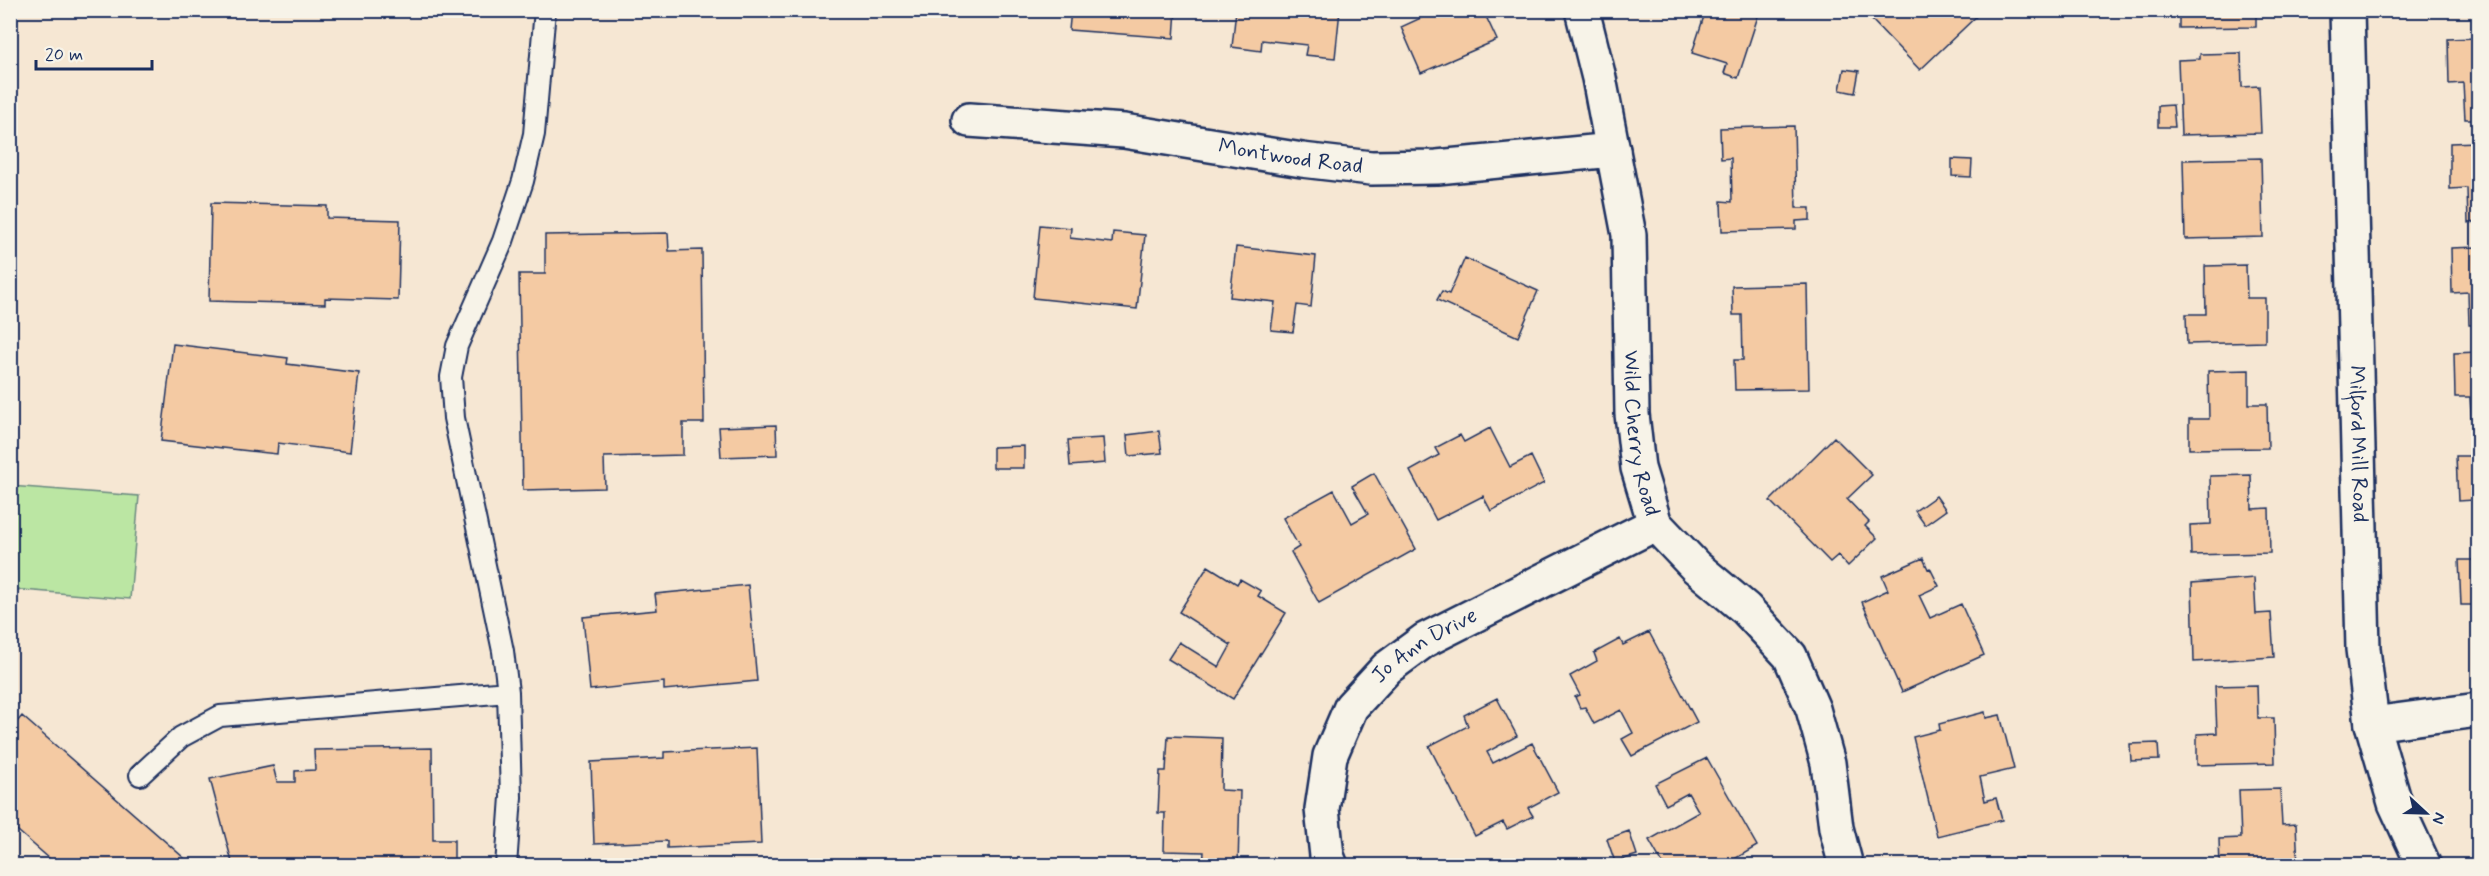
<svg xmlns="http://www.w3.org/2000/svg" width="2489" height="876" viewBox="0 0 2489 876" font-family="Mynerve,sans-serif">
<style>
.green{fill:#bbe6a3;stroke:#6b8a80;stroke-width:1.5}
.building{fill:#f4caa3;stroke:#1b2f5e;stroke-width:1.5}
.lines{fill:none;stroke-linecap:round;stroke-linejoin:round}
.lane-casing{stroke:#1b2f5e;stroke-width:24}
.street-casing{stroke:#1b2f5e;stroke-width:38}
.secondary-casing{stroke:#1b2f5e;stroke-width:38}
.lane{stroke:#f7f3e8;stroke-width:20}
.street{stroke:#f7f3e8;stroke-width:33}
.secondary{stroke:#f7f3e8;stroke-width:33}
.labels{text-anchor:middle;dominant-baseline:central;stroke-width:4.5;stroke-linejoin:round;paint-order:stroke}
.street-label{font-size:22px;fill:#1b2f5e;stroke:#f7f3e8}
</style>
<rect width="100%" height="100%" fill="#f6e7d3"/>
<filter id="ink" filterUnits="userSpaceOnUse"><feTurbulence type="fractalNoise" baseFrequency=".0167" numOctaves="2"/><feDisplacementMap in="SourceGraphic" scale="12" xChannelSelector="R" yChannelSelector="G"/><feConvolveMatrix kernelMatrix="1 2 1 2 8 2 1 2 1" color-interpolation-filters="sRGB"/></filter>
<g filter="url(#ink)">
<path class="green" d="M10 486 139 496 130 599 11 589Z"/>
<path class="building" d="M1071 10H1176L1174 38 1069 30Z
M1236 10H1340L1335 58 1305 55 1307 45 1262 40 1261 51 1232 47Z
M1438 10H1483L1497 40 1421 73 1401 27Z
M1706 10H1760L1738 78 1724 73 1727 64 1692 53Z
M1878 10H1983L1920 70 1870 18Z
M2179 10H2256V27L2179 28Z
M2463 10H2478V13L2463 14Z
M2478 38V119H2465L2463 83 2449 84 2448 39Z
M2241 53 2242 87 2259 86 2261 133 2181 135 2178 60 2200 59V54Z
M1844 69 1859 71 1855 93 1840 90Z
M2173 105 2175 127H2158V106Z
M1794 126 1796 208H1810V220L1796 221V229L1722 231 1721 201 1732 202 1731 158 1721 159 1720 128Z
M2478 142V222L2468 223 2467 188 2450 189V143Z
M2261 158 2263 237 2185 239 2183 160Z
M1952 159 1972 160 1971 177 1952 176Z
M211 203 327 206V218L400 220 398 300 325 298V304L209 301Z
M1040 225 1071 228 1070 238 1112 243 1113 232 1145 235 1137 309 1033 298Z
M668 233 669 251 702 250 704 423H683V455L604 457 605 488 523 490 519 274H545V235Z
M1236 247 1316 256 1311 307 1297 305 1293 332 1271 330 1275 302 1230 297Z
M2478 247V325H2469L2468 292 2452 293 2451 248Z
M1465 258 1538 291 1518 337 1437 300 1442 291 1449 294Z
M2246 265 2247 298H2265V342L2187 344 2186 314H2206L2205 266Z
M1807 284 1809 389 1735 390 1734 360H1743L1742 315H1733L1732 286Z
M173 344 288 358 287 364 359 373 350 452 278 443 277 454 161 441Z
M2478 352V430H2472L2470 397H2455L2454 353Z
M2249 370V404H2267L2268 448 2189 449V419H2209L2208 371Z
M776 425 777 455 721 457 719 427Z
M1490 428 1510 467 1531 456 1544 483 1491 511 1483 496 1436 520 1410 471 1439 455 1435 448 1460 435 1464 442Z
M1159 431 1162 453 1129 456 1127 435Z
M1834 437 1872 475 1847 499 1869 522 1865 526 1877 538 1848 566 1838 555 1830 562 1770 501Z
M1103 438 1105 463 1070 466 1068 440Z
M1024 446V468H993V447Z
M2456 456H2478V535H2475L2474 500 2458 501Z
M1374 473 1416 549 1319 603 1291 552 1299 547 1283 518 1334 490 1352 523 1368 514 1352 486Z
M2251 475 2252 509 2269 508 2270 553 2191 555 2190 525 2211 524 2210 476Z
M1936 496 1946 510 1925 525 1915 511Z
M1923 558 1928 569 1930 568 1939 586 1919 595 1930 618 1961 604 1984 655 1902 692 1862 602 1888 590 1882 576Z
M2459 560H2478V640H2476V605H2461Z
M1208 566 1237 584 1240 579 1261 591 1258 596 1286 613 1233 699 1168 659 1179 642 1219 667 1231 645 1179 612Z
M2254 578 2256 614 2271 613 2274 657 2194 662 2192 583Z
M748 585 757 681 664 690V682L590 690 583 617 657 610 655 594Z
M1649 632 1697 722 1632 756 1622 739 1633 733 1621 710 1594 724 1585 707 1580 708 1575 697 1580 695 1570 676 1597 661 1594 653 1620 639 1623 645Z
M2257 685 2258 718H2274L2275 763 2197 765V734L2217 733 2215 686Z
M1497 698 1517 736 1487 752 1493 763 1532 743 1558 792 1528 808 1533 816 1507 829 1503 822 1475 836 1429 746 1468 726 1464 715Z
M1985 712 1986 718 2000 715 2014 769 1980 777 1985 801 1996 798 2002 820 1937 836 1913 737 1940 730 1939 724Z
M22 716 184 858 172 866H58L10 824V730Z
M1168 736 1222 738 1221 790 1240 791 1238 866H1203L1204 852 1164 851 1165 813H1158L1160 771H1166Z
M2158 743 2159 760 2131 761 2130 744Z
M432 748 433 840H454V866H233L210 779 273 766 277 782H295V771L315 770 314 750Z
M757 748 761 844 667 848V841L594 844 591 762 664 758V752Z
M1707 758 1757 846 1731 861 1734 866H1664L1649 840 1699 812 1688 793 1666 805 1655 784Z
M2280 789 2282 825 2296 824 2298 866H2220L2219 839 2241 838 2239 790Z
M1629 831 1637 855 1615 862 1607 839Z
M2021 858 2023 866H1993Z"/>
<g class="lines">
<g class="lane-casing">
<path id="lane" d="M140 775 181 737 220 716 508 692
M506 866 511 797 508 692 503 651 454 418 451 377 457 346 503 241 523 181 534 134 545 10"/>
</g>
<g class="street-casing">
<g id="street">
<path id="s1" d="M1582 10 1599 78 1629 235 1632 414 1638 468 1655 524 1696 567 1746 609 1790 656 1813 709 1828 763 1836 828 1846 866"/>
<path id="s2" d="M969 120 1124 131 1302 160 1371 168 1437 167 1613 150"/>
<path d="M2372 724 2478 710"/>
<path id="s3" d="M1331 866 1327 856 1322 809 1330 756 1351 707 1387 668 1425 640 1655 524"/>
</g>
</g>
<g class="secondary-casing">
<g id="secondary">
<path id="s4" d="M2347 10 2363 649 2372 724 2395 803 2424 866"/>
</g>
</g>
<use href="#lane" class="lane"/>
<use href="#street" class="street"/>
<use href="#secondary" class="secondary"/>
</g>
</g>
<g class="labels">
<g class="street-label">
<text stroke="none"><textPath href="#s2" startOffset="324">Montwood Road</textPath></text>
<text stroke="none"><textPath href="#s1" startOffset="429">Wild Cherry Road</textPath></text>
<text stroke="none"><textPath href="#s4" startOffset="434">Milford Mill Road</textPath></text>
<text stroke="none"><textPath href="#s3" startOffset="262">Jo Ann Drive</textPath></text>
</g>
</g>
<rect width="2489" height="876" fill="none" stroke="#f7f3e8" stroke-width="36"/>
<rect x="18" y="18" width="2453" height="840" fill="none" stroke="#1b2f5e" stroke-width="2" filter="url(#ink)"/>
<g transform="translate(2426 813) rotate(112)" stroke="#f7f3e8" stroke-width="4.5" paint-order="stroke">
<path d="M0-4.5L10 22L0 15L-10 22Z" fill="#1b2f5e"/>
<text y="-9" font-size="16" font-weight="bold" text-anchor="middle" fill="#1b2f5e">N</text>
</g>
<path d="M36 60v9h116v-9" fill="none" stroke="#1b2f5e" stroke-width="3"/>
<text x="45" y="60" font-size="18" fill="#1b2f5e" stroke="#f7f3e8" stroke-width="4.5" paint-order="stroke">20 m</text>
</svg>
